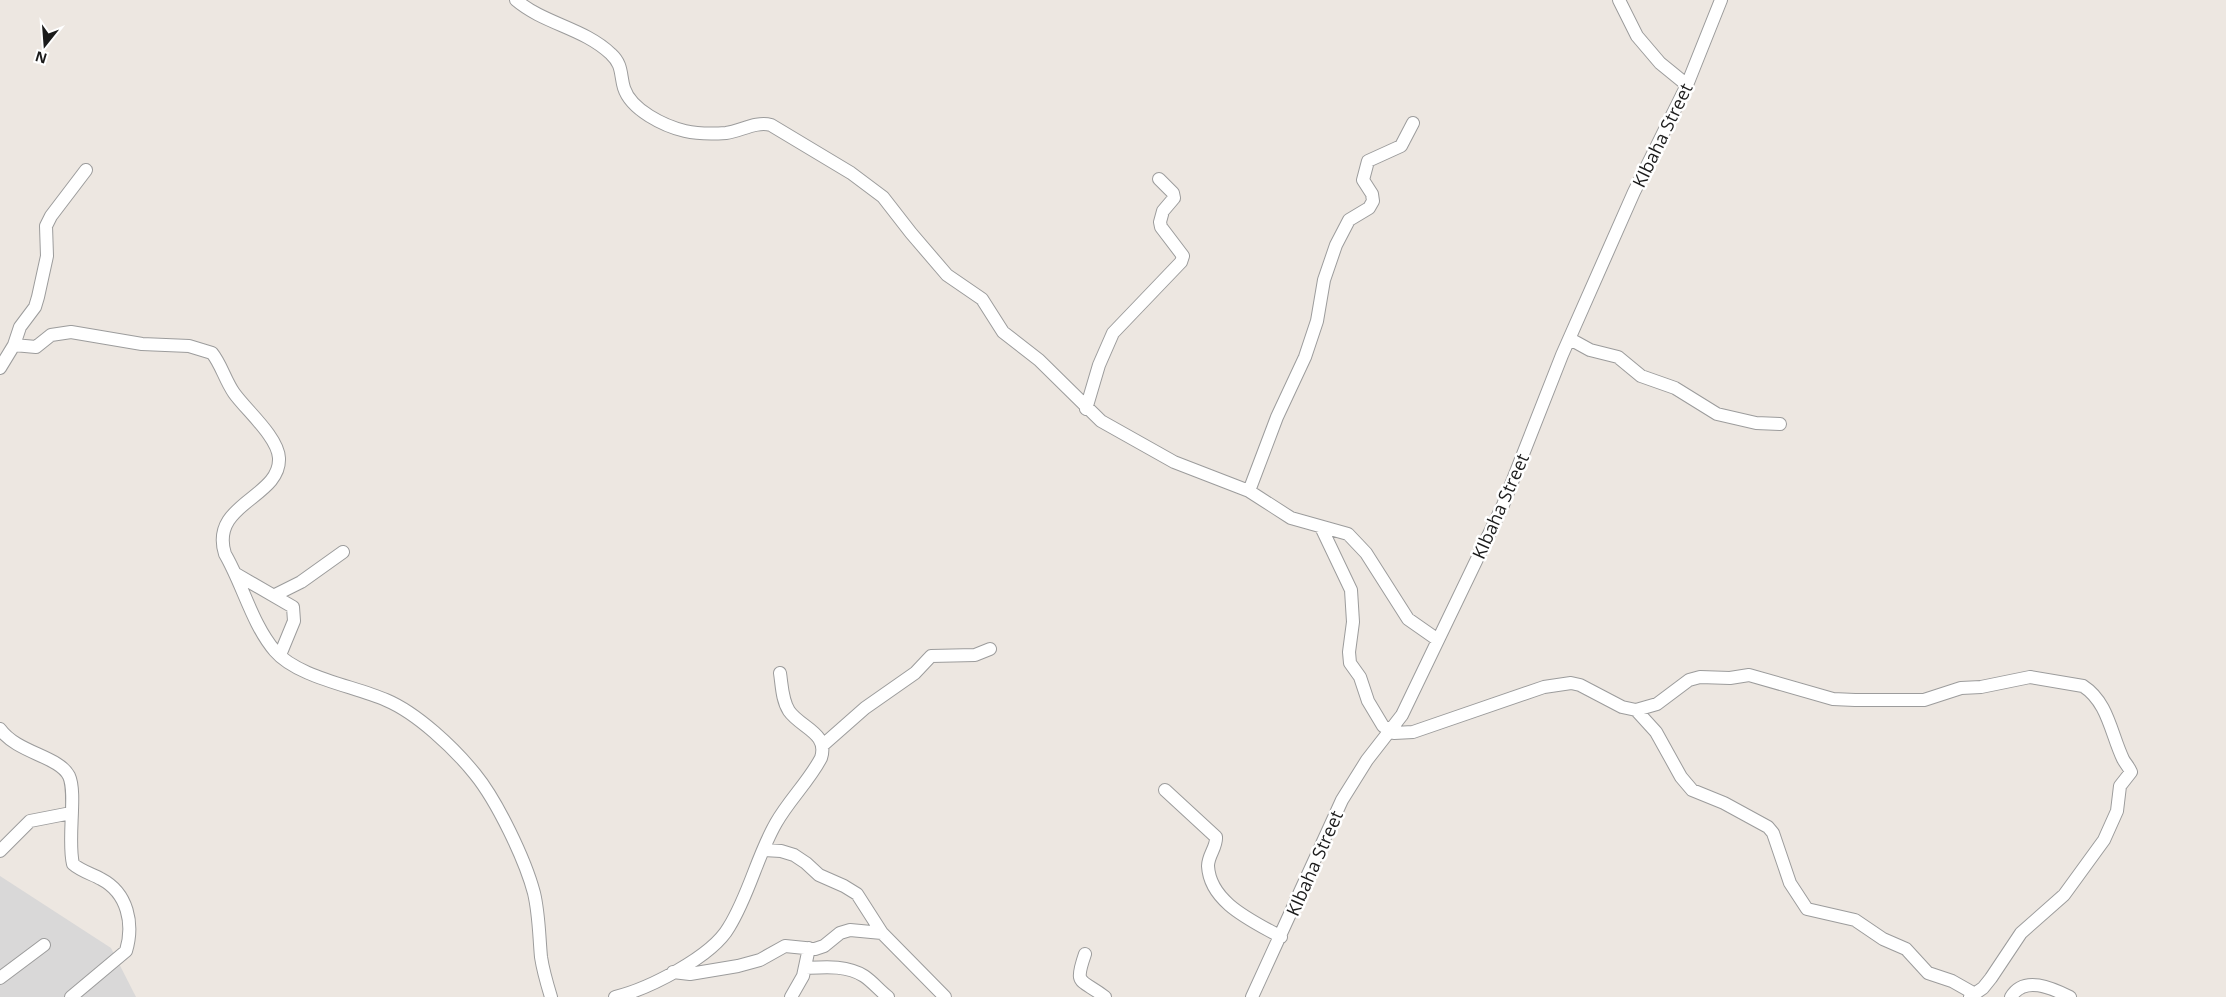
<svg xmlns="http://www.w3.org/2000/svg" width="2226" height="997" viewBox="0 0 2226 997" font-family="'Open Sans',sans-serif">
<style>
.residential{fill:#d9d8d8}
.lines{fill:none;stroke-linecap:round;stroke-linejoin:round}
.minor-casing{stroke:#9c9c9c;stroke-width:14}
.minor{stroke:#fff;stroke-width:12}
.labels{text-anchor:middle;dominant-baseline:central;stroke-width:5;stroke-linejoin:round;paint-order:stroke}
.street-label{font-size:18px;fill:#1b1b1b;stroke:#fff}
</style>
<rect width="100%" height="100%" fill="#ede7e1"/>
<path class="residential" d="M0 876 111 948 136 997H0Z"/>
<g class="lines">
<g class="minor-casing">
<path id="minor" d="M516 0C544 24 584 28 611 54 623 65 620 75 624 88 631 110 664 126 685 131 698 134 712 134 726 133 741 131 756 121 771 125L851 173 883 197 911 233 947 275 982 299 1003 332 1039 360 1101 421 1174 462 1249 491 1291 518 1348 534 1366 553 1408 619 1438 640
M1619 0 1637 36 1660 63 1687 85
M1570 339 1590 350 1618 357 1641 376 1675 388 1717 414 1756 423 1780 424
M14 345 36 347 51 335 71 332 142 344 189 346 212 353C221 364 225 380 234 393 246 410 278 437 279 458 281 498 209 503 225 554 243 585 252 624 275 651 297 677 354 686 386 700 417 713 454 748 475 774 497 801 525 859 534 893 539 914 539 935 541 957 543 970 547 984 551 997
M0 368 14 345 20 327 35 307 38 297 47 256 46 226 51 216 86 170
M1086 409 1099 365 1113 333 1181 262 1183 256 1161 227 1160 222 1163 211 1174 198 1173 193 1159 179
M1249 491 1277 417 1305 357 1317 321 1324 280 1336 245 1349 220 1369 208 1373 201 1372 194 1363 180 1368 161 1401 146 1413 123
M1321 527 1351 590 1353 622 1349 652 1350 663 1360 677 1368 701 1383 726 1394 733 1413 732 1544 687 1571 683 1580 685 1622 707 1636 710 1657 704 1689 680 1700 677 1730 678 1749 675 1833 699 1855 700H1924L1961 688 1981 687 2030 677 2083 686C2108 702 2111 734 2123 759 2125 763 2129 767 2131 772L2120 786 2117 811 2104 840 2064 895 2021 933 1991 978 1983 988 1970 997
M236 574 293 607 294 621 280 655
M275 595 301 582 343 552
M1636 710 1656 732 1681 777 1692 790 1724 803 1768 827 1773 833 1790 883 1807 909 1855 920 1883 939 1906 949 1928 973 1952 981 1975 994
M0 729C17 753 59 756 69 776 77 793 67 840 73 864 81 871 92 874 101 879 128 893 134 924 126 951L71 997
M823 745 865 708 915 673 931 656 975 655 990 649
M1165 790 1216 837C1217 847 1208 855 1208 866 1210 903 1253 921 1281 937
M764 850 781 851 794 855 806 863 819 875 844 886 857 894 882 933 945 997
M0 851 30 821 71 813
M1085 954C1074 986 1080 978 1105 997
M806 968C825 967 847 965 864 976 873 982 880 991 888 997
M673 972 690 974 738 966 760 960 785 946 815 949 824 946 840 933 850 930 882 933
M0 978 44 945
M615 997C648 989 712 957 729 927 749 895 757 856 776 823 789 800 809 781 821 758 829 733 801 728 789 711 782 700 782 686 780 673
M791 997 803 976 809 948
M1252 997 1342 800 1367 760 1402 715 1503 505 1562 355 1634 192 1687 85 1721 0
M2011 997C2024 975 2052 988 2070 997"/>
</g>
<use href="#minor" class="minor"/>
</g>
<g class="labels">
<g class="street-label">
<text transform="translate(1662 135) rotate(-64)">KIbaha Street</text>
<text transform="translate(1500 506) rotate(-66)">KIbaha Street</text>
<text transform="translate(1314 863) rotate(-66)">KIbaha Street</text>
</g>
</g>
<g transform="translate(45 45) rotate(197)" stroke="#ffffff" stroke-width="4" paint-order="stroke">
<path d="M0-4L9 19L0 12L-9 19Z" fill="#1b1b1b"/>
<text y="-8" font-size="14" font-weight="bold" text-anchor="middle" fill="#1b1b1b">N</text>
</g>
</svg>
